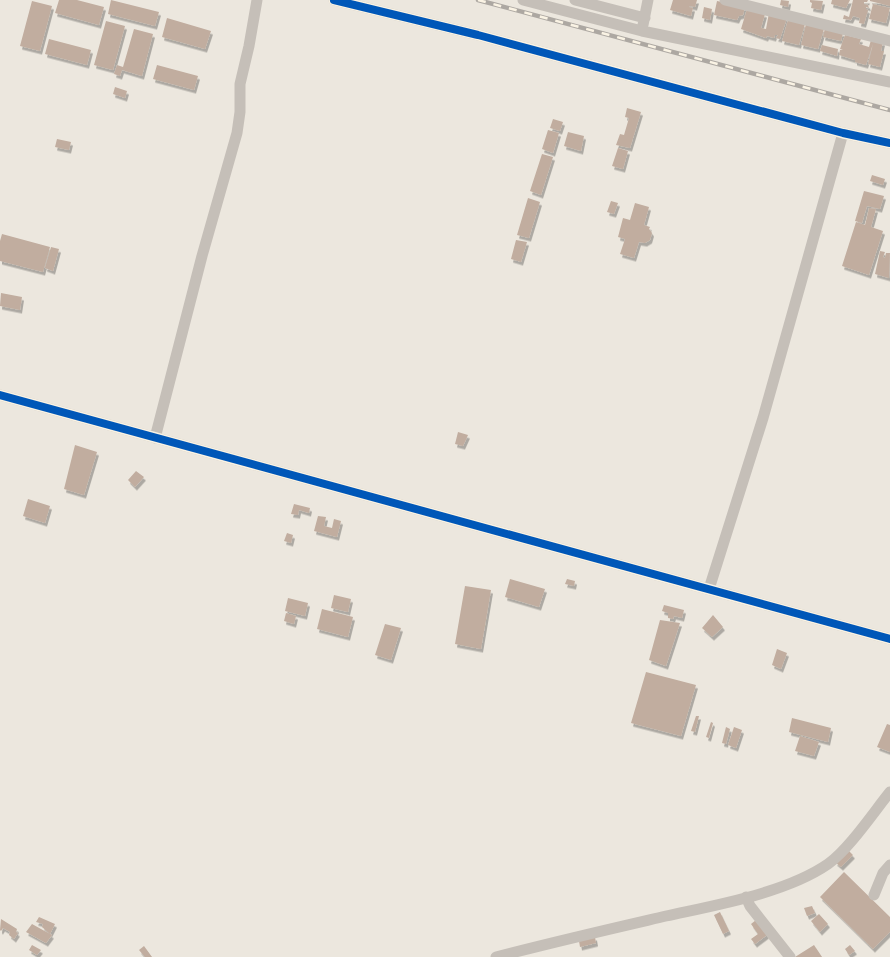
<svg xmlns="http://www.w3.org/2000/svg" width="890" height="957" viewBox="0 0 890 957" font-family="'Space Grotesk',sans-serif">
<style>
.building{fill:#c1ad9f;filter:url(#shadow)}
.lines{fill:none;stroke-linecap:round;stroke-linejoin:round}
.minor{stroke:#c5bfb8;stroke-width:11}
.rail-casing{stroke:#ada8a2;stroke-width:4.5}
.rail{stroke:#faf3e4;stroke-width:2.5;stroke-dasharray:8;stroke-linecap:butt}
.cycleway-casing{stroke:#faf3e4;stroke-width:11}
.cycleway{stroke:#0057b8;stroke-width:8}
</style>
<defs>
<filter id="shadow"><feDropShadow dx="2" dy="3.5" stdDeviation="0" flood-color="#0004"/></filter>
</defs>
<rect width="100%" height="100%" fill="#ece7de"/>
<path class="building" d="M59 0H77L104 7 99 25 55 13Z
M111 0 159 12 155 26 108 14Z
M673 0H697L695 7 690 6 689 7 693 8 691 16 670 10Z
M781 0 789 1 788 7 780 5Z
M810 0 823 1 821 10 811 8 812 3 810 2Z
M832 0H850L846 8 831 4Z
M853 0H868L867 2H864V4L868 5 869 8 866 7V9L868 10 864 24 859 23 860 18 853 16 851 20 843 19 844 15 849 17Z
M870 0H890V6L870 1Z
M32 1 52 6 40 51 20 46Z
M717 1 745 7 743 15 739 16 737 20 714 15Z
M873 4 890 8 886 23 869 19Z
M704 7 712 9 710 20 702 18Z
M747 9 765 14 761 28 766 29 769 13 787 18 780 39 776 38 778 35H775L774 38 767 36 766 38 741 29Z
M167 18 211 31 205 49 162 37Z
M788 20 805 24 799 45 782 41Z
M106 21 125 26 113 70 94 65Z
M806 24 824 29 818 49 801 45Z
M825 28 843 33 841 41 823 37Z
M134 29 153 34 142 76 122 70 120 76 114 74 117 65 123 67Z
M845 35 861 39 859 44 869 47 871 40 883 42 881 51H884L880 67 868 64 873 44 866 65 855 62V60L839 55 840 50H843L840 49Z
M49 39 91 50 87 65 45 54Z
M822 45 838 49 837 56 820 51Z
M157 65 198 76 194 90 153 79Z
M115 87 127 91 125 98 113 94Z
M627 108 641 112 630 148 616 145 620 134 624 135 629 118 625 117Z
M553 119 563 122 560 131 550 128Z
M548 130 559 133 553 153 542 149Z
M568 132 584 136 581 151 564 146Z
M57 139 71 142 69 150 55 147Z
M618 148 628 151 623 169 612 166Z
M542 154 553 157 541 195 530 191Z
M872 175 885 179 883 185 870 181Z
M864 191 884 196 880 209 867 206 862 223 855 221Z
M528 198 540 202 529 238 517 235Z
M611 201 618 203 614 214 607 212Z
M635 203 649 207 644 225 650 227 649 229 652 233 650 240 645 243 639 242 634 258 620 254 625 239 618 237 623 218 630 220Z
M869 208 876 209 871 227 883 231 869 275 842 266 856 222 865 225Z
M2 234 50 247 43 272 0 261V241Z
M516 240 527 242 521 262 511 259Z
M51 247 59 249 53 271 45 268Z
M880 251 885 252 883 257 885 258 886 253H890L889 278 875 274Z
M1 293 22 297 20 310 0 306Z
M458 432 468 435 463 446 455 444Z
M75 445 97 452 84 495 64 489Z
M136 471 144 477 135 487 128 480Z
M28 499 50 506 45 523 23 516Z
M294 504 310 508 309 513 299 510 298 515 291 514Z
M318 516 326 517 324 526 332 528 334 519 341 521 337 537 314 531Z
M287 533 293 535 291 543 284 541Z
M510 579 545 589 539 607 505 597Z
M567 579 575 581 574 586 565 584Z
M465 586 491 590 481 649 455 644Z
M334 595 351 599 348 612 331 608Z
M288 598 308 603 305 616 285 611Z
M664 605 684 610 682 618 674 616 673 619 668 618V613L662 611Z
M322 609 353 617 348 637 317 629Z
M286 613 296 616 294 624 284 621Z
M713 615 723 627 712 637 702 628Z
M660 620 680 623 666 666 649 660Z
M385 624 401 628 391 660 375 655Z
M777 649 787 653 781 669 772 665Z
M646 672 696 685 681 736 631 723Z
M696 716H699L695 732 691 731Z
M792 718 831 728 828 742 789 732Z
M711 722 713 723 709 738 706 737Z
M887 724 890 725V752L877 747Z
M726 727 730 729 726 744 722 743Z
M734 727 742 730 736 748 728 745Z
M800 736 819 742 814 756 795 751Z
M848 850 853 855 841 867 835 862Z
M844 872 890 917V932L873 949 820 897Z
M812 906 815 913 807 916 804 908Z
M720 912 729 931 723 934 714 915Z
M819 914 828 924 820 932 811 921Z
M39 917 55 924 50 934 52 935 46 943 26 932 32 924 50 934 42 927 43 924 36 922Z
M1 919 17 929 16 932 18 933 14 939 9 935 10 932 3 928 1 931 0 930Z
M756 920 767 935 755 944 751 939 758 934 751 924Z
M595 937 596 943 580 947 579 941Z
M32 945 41 950 37 955 29 950Z
M814 945 822 957H795Z
M850 945 855 951 849 955 845 949Z
M144 946 152 957H145L139 950Z"/>
<g class="lines">
<path class="minor" d="M334 0 478 35 843 133 890 143
M523 0 642 31 890 82
M575 0 645 18
M725 0 890 41
M643 25 648 0
M0 395 890 639
M155 438 202 256 237 133 240 112V84L249 46 257 0
M709 589 763 418 843 133
M874 895 883 873 890 865
M746 897 750 906 790 957
M496 957C553 942 610 929 666 916 716 905 786 893 828 864 849 849 873 813 890 792"/>
<g class="rail-casing">
<path id="rail" d="M478 0 890 110"/>
</g>
<use href="#rail" class="rail"/>
<g class="cycleway-casing">
<path id="cycleway" d="M334 0 478 35 843 133 890 143
M0 395 890 639"/>
</g>
<use href="#cycleway" class="cycleway"/>
</g>
</svg>
